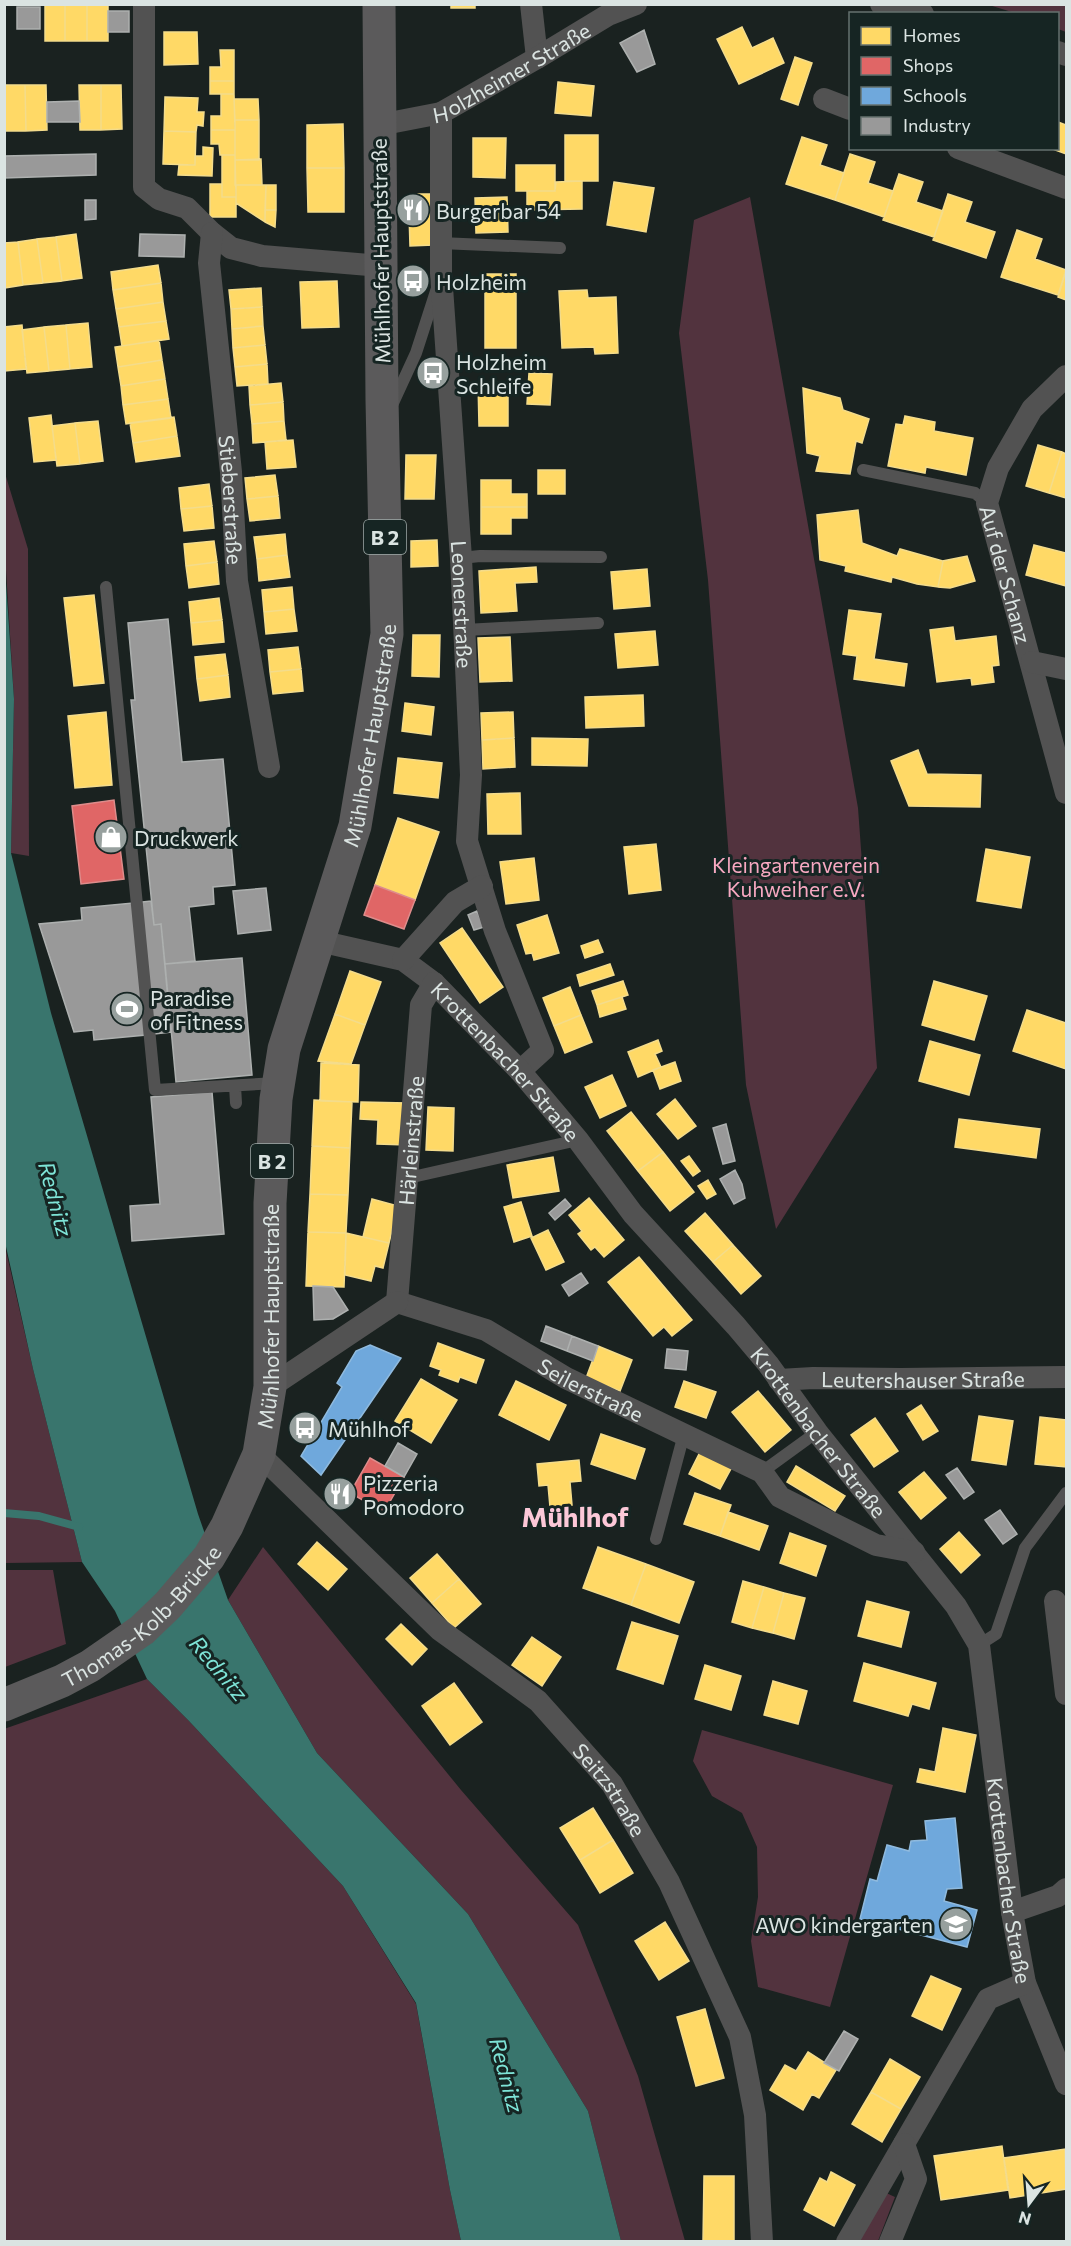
<svg xmlns="http://www.w3.org/2000/svg" width="1071" height="2246" viewBox="0 0 1071 2246" font-family="Commissioner,sans-serif">
<style>
.green{fill:#52333e}
.water{fill:#39756d}
.homes{fill:#ffd966;stroke:#f4dc8b;stroke-width:1.5}
.shops{fill:#e06666;stroke:#de8c8b;stroke-width:1.5}
.schools{fill:#6fa8dc;stroke:#8fbade;stroke-width:1.5}
.industry{fill:#999;stroke:#adb0af;stroke-width:1.5}
.lines{fill:none;stroke-linecap:round;stroke-linejoin:round}
.stream{stroke:#39756d;stroke-width:8}
.lane{stroke:#525252;stroke-width:12}
.street{stroke:#525252;stroke-width:22}
.primary{stroke:#5b5a5b;stroke-width:33}
.labels{text-anchor:middle;dominant-baseline:central;stroke-width:6;stroke-linejoin:round;paint-order:stroke}
.shield{fill:#162523;stroke:#a0aba9;stroke-width:1.5}
.shield-label{font-size:20px;font-weight:bold;fill:#dbe4e2}
.street-label{font-size:21px;fill:#dbe4e2;stroke:#162523}
.poi-label{font-size:21px;fill:#dbe4e2;stroke:#162523;text-anchor:start}
.park-label{font-size:21px;fill:#f7a8c1;stroke:#162523}
.water-label{font-size:22px;font-style:italic;fill:#7ee4d7;stroke:#162523}
.district-label{font-size:27px;font-weight:bold;fill:#fbc8d8;stroke:#162523}
</style>
<rect width="100%" height="100%" fill="#1a2220"/>
<path class="green" d="M989 5H1066V32L1058 29V14L1015 13Z
M750 197 858 808 877 1068 776 1229 746 1085 708 580 679 333 694 220Z
M4 470 28 549 29 856 11 853 14 699 5 554Z
M4 1242 33 1369 82 1562 5 1563Z
M263 1547 461 1790 578 1925 638 2076 685 2241H621L588 2111 468 1914 317 1753 228 1600Z
M5 1570H53L66 1644 5 1667Z
M147 1679 189 1721 343 1886 416 2004 450 2190 461 2241H5L4 1729Z
M702 1730 893 1785 830 2007 758 1987 751 1941 758 1897 757 1847 742 1813 712 1796 693 1761Z
M884 2192 895 2197 878 2241 858 2242Z"/>
<path class="water" d="M4 554 14 699 11 853 51 1013 198 1514 228 1600 317 1753 468 1914 588 2111 621 2241H461L450 2190 416 2003 343 1886 189 1721 147 1679 115 1611 82 1562 33 1369 5 1242Z"/>
<path class="homes" d="M45 4H65V41H45Z
M65 4H87V41H65Z
M87 4H108V41H87Z
M451 4H475V8H451Z
M742 27 752 48 773 38 784 63 739 84 717 39Z
M164 32H197L198 64 164 65Z
M220 50H234V81H210V67H221Z
M795 57 812 63 798 105 781 99Z
M210 81H234V94H210Z
M558 82 594 86 591 116 555 113Z
M4 85H25L26 131H4Z
M25 85H46L47 130 26 131Z
M79 85H101V130H80Z
M101 85H121L122 129 101 130Z
M221 94H234L235 130H211V116H221Z
M165 97 198 98 197 112H204L203 126 197 125 196 132 164 131Z
M234 99H258L259 120H235Z
M235 120H259V160H235Z
M1058 122 1066 125V154L1050 148H1058Z
M343 124 344 168H307V125Z
M211 130H235V155H220L219 144H211Z
M164 131 196 132 195 165 163 164Z
M565 135H598V181H565Z
M802 137 827 145 820 165 844 173 835 200 786 184Z
M473 138H506L505 178 473 177Z
M203 147 213 148 212 176 178 175 179 165H195V156H203Z
M850 154 875 162 868 183 893 191 884 217 835 200Z
M222 155H235L236 197H222Z
M261 159 262 185H235V160Z
M516 165H555V191H516Z
M307 168H344V212H308Z
M899 174 923 182 916 202 943 211 934 237 883 220Z
M582 181V209L527 210V191H555L556 182Z
M614 182 654 188 646 232 607 225Z
M210 184H222V197H236V217H210Z
M236 185H266L265 222 236 203Z
M266 185H276V210H265Z
M418 194H432V214H419Z
M948 194 972 202 965 222 995 232 986 258 933 240Z
M507 197 508 232 476 233 475 198Z
M265 210H276L275 227 265 222Z
M409 214H432L433 245 410 246Z
M1017 230 1042 239 1035 259 1066 270 1058 295 1001 277Z
M76 234 82 278 62 281 56 237Z
M56 237 62 281 43 283 37 239Z
M37 239 43 283 23 285 18 242Z
M18 242 23 285 4 288V243Z
M158 265 161 283 113 290 111 272Z
M1066 271V300L1058 297Z
M485 274H516V348H485Z
M337 281 339 327 302 328 300 282Z
M161 283 163 302 116 309 113 290Z
M261 288 262 307 231 309 229 290Z
M587 290 588 298 616 297 618 353 595 354 594 347 562 348 559 291Z
M163 302 166 321 119 327 116 309Z
M262 307 263 326 232 329 231 309Z
M166 321 169 339 122 346 119 327Z
M88 323 92 367 70 369 66 325Z
M22 325 26 369 5 371 4 327Z
M66 325 70 369 49 371 44 327Z
M263 326 265 345 233 348 232 329Z
M44 327 49 371 27 373 22 330Z
M159 340 162 360 118 367 115 347Z
M265 345 267 364 235 367 233 348Z
M162 360 165 379 121 386 118 367Z
M267 364 268 384 237 386 235 367Z
M529 373 552 374 550 405 527 404Z
M165 379 168 399 123 405 121 386Z
M478 382 508 383V426H479Z
M281 383 283 402 250 405 249 386Z
M803 388 840 398 843 410 869 419 862 443 856 441 850 474 816 471 820 456 807 453Z
M168 399 171 418 126 424 123 405Z
M283 402 284 421 252 424 250 405Z
M51 415 56 460 34 462 29 418Z
M905 416 935 422 934 431 973 438 966 475 926 467 925 473 888 466 896 424 903 425Z
M174 417 177 436 133 443 130 423Z
M98 421 103 461 80 464 75 423Z
M284 421 286 440 253 443 252 424Z
M75 423 80 464 57 466 52 426Z
M177 436 180 456 136 462 133 443Z
M293 440 296 467 267 469 265 442Z
M1038 445 1062 452 1049 493 1026 486Z
M1062 452 1066 454V498L1049 493Z
M406 455H436L434 499H405Z
M538 470H565V494H538Z
M275 475 278 496 247 499 245 478Z
M481 480H511V494H527V507H481Z
M209 484 212 506 181 509 179 488Z
M278 496 280 518 250 521 247 499Z
M212 506 214 528 184 531 181 509Z
M481 507H527V518H511V534H481Z
M858 510 862 543 897 556 900 549 943 561 938 587 917 584 892 577 891 582 845 571 846 566 820 560 817 515Z
M285 534 287 555 257 559 254 537Z
M437 540 438 566 411 567V541Z
M214 541 217 562 186 566 184 544Z
M1034 545 1066 553V586L1026 575Z
M287 555 290 577 259 581 257 559Z
M967 556 975 581 950 588 938 587 943 561Z
M217 562 219 584 189 588 186 566Z
M536 567 537 582 515 583 517 611 481 613 479 571Z
M647 569 650 606 614 609 611 572Z
M292 587 294 609 264 612 262 590Z
M94 595 104 683 74 686 64 598Z
M219 598 222 620 191 623 189 602Z
M294 609 297 631 266 634 264 612Z
M849 610 881 614 874 659 907 664 904 686 854 679 857 656 843 654Z
M222 620 224 642 193 645 191 623Z
M953 627 955 641 996 636 999 665 992 666 994 682 972 685 971 678 937 682 930 630Z
M655 631 658 665 618 668 615 634Z
M413 635H440L439 677 412 676Z
M510 637 512 681 480 682 478 638Z
M298 647 301 669 270 672 268 650Z
M225 654 228 675 197 679 195 657Z
M301 669 303 691 273 694 270 672Z
M228 675 230 697 200 701 197 679Z
M643 695 644 726 586 728 585 697Z
M405 703 434 707 431 735 402 731Z
M106 712 112 785 75 788 68 716Z
M513 712 514 738 482 740 481 713Z
M514 738 515 767 483 769 482 740Z
M532 738 588 739 587 766 532 765Z
M918 750 927 774 981 775 980 807 909 806 891 761Z
M398 758 442 763 438 798 394 793Z
M520 793 521 834H488L487 794Z
M398 818 439 832 415 900 375 885Z
M656 844 661 890 629 894 624 847Z
M986 849 1030 857 1021 908 977 901Z
M534 858 539 900 506 904 500 862Z
M547 915 559 953 534 960 532 953 526 954 517 925Z
M462 928 503 987 480 1003 440 943Z
M598 940 603 952 585 958 581 946Z
M610 964 614 975 580 986 577 975Z
M350 971 381 982 365 1025 335 1014Z
M623 981 628 995 597 1005 592 991Z
M934 981 987 996 974 1040 922 1025Z
M570 987 581 1015 554 1026 543 998Z
M622 997 626 1009 600 1017 597 1005Z
M1027 1010 1066 1023V1069L1013 1051Z
M335 1014 365 1025 351 1064 318 1061Z
M581 1015 592 1042 565 1053 554 1026Z
M658 1040 662 1051 655 1054 661 1067 638 1077 628 1052Z
M930 1041 980 1055 969 1095 919 1081Z
M675 1062 681 1081 660 1089 653 1070Z
M321 1063 359 1065 358 1102 320 1101Z
M612 1075 626 1106 600 1118 585 1087Z
M675 1099 696 1126 678 1139 657 1114Z
M314 1100 352 1102 350 1148 312 1146Z
M361 1102 407 1103 406 1145 377 1144 378 1120 360 1119Z
M428 1107 454 1108 453 1151 426 1150Z
M631 1112 663 1152 638 1171 607 1131Z
M959 1119 1040 1129 1036 1158 955 1147Z
M312 1146 350 1148 348 1195 310 1194Z
M663 1152 694 1192 670 1211 638 1171Z
M689 1156 700 1171 693 1176 681 1161Z
M553 1157 559 1191 513 1198 507 1165Z
M708 1180 716 1194 707 1199 698 1186Z
M310 1194 348 1195 346 1233 308 1232Z
M589 1198 624 1240 604 1257 595 1247 591 1250 578 1234 582 1231 569 1215Z
M372 1199 398 1206 389 1243 363 1237Z
M521 1202 532 1236 514 1242 504 1207Z
M705 1213 733 1245 713 1262 685 1231Z
M548 1230 564 1262 546 1270 531 1238Z
M308 1232 346 1233 344 1287 306 1286Z
M346 1233 389 1243 383 1268 375 1266 371 1281 345 1275Z
M733 1245 761 1276 741 1294 713 1262Z
M639 1257 692 1320 672 1336 664 1327 653 1336 608 1282Z
M438 1343 484 1360 476 1383 460 1377 458 1382 439 1375 441 1370 430 1366Z
M598 1346 632 1360 620 1391 586 1378Z
M421 1379 457 1400 431 1443 395 1421Z
M516 1381 566 1405 549 1440 499 1415Z
M684 1381 716 1392 706 1418 675 1407Z
M758 1391 791 1430 765 1452 732 1412Z
M921 1405 938 1431 923 1440 907 1414Z
M979 1416 1013 1421 1006 1465 972 1460Z
M1040 1417 1066 1420V1467L1035 1464Z
M875 1418 898 1451 874 1467 851 1435Z
M601 1434 645 1449 635 1479 591 1464Z
M702 1448 733 1465 720 1489 689 1474Z
M579 1460 581 1481 570 1482 572 1505 550 1507 548 1485 539 1486 537 1464Z
M796 1466 845 1496 835 1511 787 1482Z
M924 1472 946 1498 921 1519 899 1492Z
M695 1493 731 1505 720 1536 684 1524Z
M728 1512 768 1526 759 1550 720 1536Z
M959 1532 980 1555 961 1573 940 1549Z
M790 1533 826 1546 816 1576 780 1563Z
M317 1542 347 1569 328 1590 298 1564Z
M598 1547 646 1564 631 1605 583 1588Z
M437 1554 459 1579 432 1603 410 1578Z
M646 1564 694 1582 679 1623 631 1605Z
M459 1579 481 1604 454 1628 432 1603Z
M743 1581 764 1587 752 1628 732 1622Z
M764 1587 784 1593 773 1633 752 1628Z
M784 1593 805 1598 794 1639 773 1633Z
M867 1601 909 1612 901 1647 858 1636Z
M632 1622 678 1636 663 1684 617 1669Z
M401 1624 427 1649 412 1665 386 1639Z
M532 1637 561 1657 542 1686 512 1665Z
M864 1663 936 1683 929 1709 912 1704 908 1716 854 1701Z
M705 1665 741 1676 731 1710 695 1699Z
M773 1681 807 1691 798 1724 764 1715Z
M454 1683 482 1722 450 1745 422 1706Z
M943 1728 976 1735 965 1792 917 1782 920 1769 935 1772Z
M593 1808 613 1840 580 1860 560 1828Z
M613 1840 633 1873 600 1893 580 1860Z
M665 1922 689 1961 659 1980 635 1941Z
M931 1976 961 1989 942 2030 912 2016Z
M705 2009 724 2078 696 2086 677 2017Z
M808 2052 836 2070 819 2098 812 2094 803 2110 770 2090 785 2065 796 2071Z
M890 2059 920 2077 901 2109 871 2092Z
M871 2092 901 2109 882 2142 852 2124Z
M1002 2146 1008 2190 941 2200 934 2156Z
M1065 2149 1066 2189 1010 2198 1004 2158Z
M831 2172 855 2185 834 2226 804 2210 820 2178 827 2182Z
M704 2176H734V2242H703Z"/>
<path class="shops" d="M114 800 124 879 81 884 72 806Z
M375 885 415 900 404 929 364 915Z
M370 1458 404 1477 384 1512 350 1493Z"/>
<path class="schools" d="M370 1345 401 1358 321 1475 301 1456 342 1387 337 1383 356 1351Z
M955 1818 962 1888 947 1889 944 1901 977 1910 967 1947 860 1919 870 1879 877 1881 887 1845 909 1851 911 1841 927 1840 925 1821Z"/>
<path class="industry" d="M17 7H40V29H17Z
M108 11H129V32H108Z
M644 30 655 64 637 72 620 43Z
M79 101 80 122H47V102Z
M96 154V175L4 178V156Z
M85 200H96V219L85 220Z
M140 234 185 235 184 257 139 256Z
M168 619 182 762 223 759 235 885 213 887 214 904 189 907 195 961 165 964 161 924 154 925 131 700H135L128 623Z
M266 888 271 930 238 934 233 891Z
M151 901 154 925 161 924 171 1032 146 1035 133 903Z
M133 903 146 1035 94 1040 93 1030 74 1032 39 924 82 920 81 908Z
M477 911 484 927 474 930 468 915Z
M242 958 252 1075 176 1082 165 964Z
M212 1092 224 1234 132 1241 130 1206 160 1204 151 1097Z
M726 1124 735 1161 723 1164 713 1128Z
M735 1170 742 1184 745 1198 734 1204 720 1179Z
M565 1199 571 1206 555 1220 549 1213Z
M581 1273 588 1283 569 1296 562 1285Z
M313 1286 333 1287 348 1310 333 1319 314 1320Z
M546 1326 572 1336 567 1351 541 1341Z
M572 1336 598 1346 593 1361 567 1351Z
M667 1349 688 1351 686 1370 665 1368Z
M398 1443 417 1454 404 1477 385 1466Z
M957 1468 974 1492 964 1499 946 1475Z
M1000 1510 1017 1534 1003 1544 985 1520Z
M844 2031 858 2039 839 2071 824 2063Z"/>
<g class="lines">
<path class="stream" d="M4 1513 39 1516 79 1527"/>
<path class="lane" d="M440 243 560 248
M393 403 416 353 437 288
M863 470 975 493 987 503
M461 558 480 556 601 557
M106 587 155 1090 277 1083
M465 630 598 623
M235 1086 236 1103
M408 1178 578 1140
M762 1472 817 1432
M656 1539 684 1434
M979 1645 996 1634 1025 1548 1066 1493"/>
<g class="street">
<path d="M144 4V187L159 199 187 208 212 233 231 248 262 256 381 266"/>
<path d="M531 4 537 58"/>
<path d="M881 4 923 14"/>
<path d="M1058 52 1066 55"/>
<path d="M824 99 850 109"/>
<path id="s1" d="M441 113V273L461 558 471 775 467 841 495 931 543 1050 520 1071"/>
<path id="s2" d="M379 125 441 113 537 58 608 15 636 4"/>
<path d="M958 148 1066 188"/>
<path id="s3" d="M212 233 209 263 231 472 237 581 269 767"/>
<path id="s4" d="M1066 376 1032 409 998 468 987 503 1066 793"/>
<path d="M1032 662 1066 669"/>
<path id="s5" d="M319 941 403 960 434 983 520 1071 578 1140 633 1214 736 1326 768 1364 817 1432 956 1606 979 1645 1012 1912 1025 1983 1066 2084"/>
<path d="M403 960 455 902 482 886"/>
<path id="s6" d="M397 1302 486 1330 566 1378 762 1472 780 1497 876 1545 914 1552"/>
<path id="s7" d="M397 1302 421 1005 434 983"/>
<path id="s8" d="M779 1380 813 1378 901 1379 1066 1377"/>
<path d="M270 1387 397 1302"/>
<path id="s9" d="M259 1454 440 1630 538 1701 612 1784 669 1882 740 2037 755 2115 762 2242"/>
<path d="M1055 1601 1066 1694"/>
<path d="M1012 1912 1058 1896 1066 1889"/>
<path d="M847 2242 988 1999 1025 1983"/>
<path d="M890 2242 916 2179 904 2144"/>
</g>
<path class="primary" id="s10" d="M4 1705 62 1681 90 1666 142 1630 168 1605 209 1557 227 1526 259 1454 270 1387V1203L276 1099 284 1049 355 826 387 634 382 400 379 4"/>
</g>
<defs>
<g id="restaurant-disc" transform="scale(1.725)"><circle r="9.5" fill="#97a09e" stroke="#162523"/><path d="M-5-6h1v4h1v-4h1v4h1v-4h1v5L-1.5 .5V6h-2V.5L-5-1ZM5-6V6H3V1.5H1.5Q1.5-4 5-6Z" fill="#fff"/></g>
<g id="bus-disc" transform="scale(1.725)"><circle r="9.5" fill="#97a09e" stroke="#162523"/><path d="M-5-6H5V4H4V6H2V4H-2V6H-4V4H-5ZM-3.5-4V0h7V-4ZM-3.5 1.2v1.5H-2V1.2ZM2 1.2v1.5H3.5V1.2Z" fill="#fff"/></g>
<g id="shop-disc" transform="scale(1.725)"><circle r="9.5" fill="#97a09e" stroke="#162523"/><path d="M-5-2.5h2.3a2.7 3.5 0 0 1 5.4 0H5L5.5 6h-11ZM-1.5-2.5h3a1.5 2.3 0 0 0-3 0Z" fill="#fff"/></g>
<g id="stadium-disc" transform="scale(1.725)"><circle r="9.5" fill="#97a09e" stroke="#162523"/><path d="M0-5a6.5 5 0 1 0 0 10a6.5 5 0 1 0 0-10ZM-3.5-1.8h7v3.6h-7Z" fill="#fff"/></g>
<g id="school-disc" transform="scale(1.725)"><circle r="9.5" fill="#97a09e" stroke="#162523"/><path d="M0-5L7-2L0 1L-7-2ZM-4 1L0 2.5L4 1V4Q0 6-4 4Z" fill="#fff"/></g>
</defs>
<g fill-rule="evenodd">
<use href="#restaurant-disc" x="413" y="210"/>
<use href="#bus-disc" x="413" y="281"/>
<use href="#bus-disc" x="433" y="373"/>
<use href="#shop-disc" x="111" y="837"/>
<use href="#stadium-disc" x="127" y="1009"/>
<use href="#bus-disc" x="305" y="1428"/>
<use href="#restaurant-disc" x="340" y="1494"/>
<use href="#school-disc" x="956" y="1924"/>
</g>
<g class="labels">
<g class="shield">
<rect x="364" y="520" width="42" height="34" rx="4.5"/>
<rect x="251" y="1144" width="42" height="34" rx="4.5"/>
</g>
<g class="shield-label">
<text x="385" y="537">B 2</text>
<text x="272" y="1161">B 2</text>
</g>
<g class="street-label">
<text stroke="none"><textPath href="#s2" startOffset="144">Holzheimer Straße</textPath></text>
<text transform="translate(380 251) rotate(-91)">Mühlhofer Hauptstraße</text>
<text stroke="none"><textPath href="#s3" startOffset="268">Stieberstraße</textPath></text>
<text stroke="none"><textPath href="#s4" startOffset="226">Auf der Schanz</textPath></text>
<text stroke="none"><textPath href="#s1" startOffset="492">Leonerstraße</textPath></text>
<text stroke="none"><textPath href="#s10" startOffset="1104">Mühlhofer Hauptstraße</textPath></text>
<text stroke="none"><textPath href="#s5" startOffset="231">Krottenbacher Straße</textPath></text>
<text stroke="none"><textPath href="#s7" startOffset="162">Härleinstraße</textPath></text>
<text stroke="none"><textPath href="#s10" startOffset="510">Mühlhofer Hauptstraße</textPath></text>
<text stroke="none"><textPath href="#s8" startOffset="144">Leutershauser Straße</textPath></text>
<text stroke="none"><textPath href="#s6" startOffset="214">Seilerstraße</textPath></text>
<text stroke="none"><textPath href="#s5" startOffset="717">Krottenbacher Straße</textPath></text>
<text stroke="none"><textPath href="#s10" startOffset="166">Thomas-Kolb-Brücke</textPath></text>
<text stroke="none"><textPath href="#s9" startOffset="488">Seitzstraße</textPath></text>
<text stroke="none"><textPath href="#s5" startOffset="1221">Krottenbacher Straße</textPath></text>
</g>
<g class="poi-label">
<text x="436" y="210">Burgerbar 54</text>
<text x="436" y="281">Holzheim</text>
<text x="456" y="361">Holzheim<tspan x="456" dy="24">Schleife</tspan></text>
<text x="134" y="837">Druckwerk</text>
<text x="150" y="997">Paradise<tspan x="150" dy="24">of Fitness</tspan></text>
<text x="328" y="1428">Mühlhof</text>
<text x="363" y="1482">Pizzeria<tspan x="363" dy="24">Pomodoro</tspan></text>
<text x="933" y="1924" text-anchor="end">AWO kindergarten</text>
</g>
<g class="park-label">
<text x="796" y="864">Kleingartenverein<tspan x="796" dy="24">Kuhweiher e.V.</tspan></text>
</g>
<g class="water-label">
<text transform="translate(56 1199) rotate(75)">Rednitz</text>
<text transform="translate(219 1668) rotate(50)">Rednitz</text>
<text transform="translate(507 2075) rotate(75)">Rednitz</text>
</g>
<g class="district-label">
<text x="575" y="1516">Mühlhof</text>
</g>
</g>
<rect width="1071" height="2246" fill="none" stroke="#dbe4e2" stroke-width="12"/>
<rect x="849" y="12" width="210" height="138" fill="#162523" stroke="#65716f" stroke-width="1.5"/>
<rect x="861" y="27" width="30" height="18" fill="#ffd966" stroke="#65716f" stroke-width="1.5"/>
<text x="903" y="42" font-size="18" fill="#dbe4e2">Homes</text>
<rect x="861" y="57" width="30" height="18" fill="#e06666" stroke="#65716f" stroke-width="1.5"/>
<text x="903" y="72" font-size="18" fill="#dbe4e2">Shops</text>
<rect x="861" y="87" width="30" height="18" fill="#6fa8dc" stroke="#65716f" stroke-width="1.5"/>
<text x="903" y="102" font-size="18" fill="#dbe4e2">Schools</text>
<rect x="861" y="117" width="30" height="18" fill="#999999" stroke="#65716f" stroke-width="1.5"/>
<text x="903" y="132" font-size="18" fill="#dbe4e2">Industry</text>
<g transform="translate(1029 2204) rotate(196)" stroke="#162523" stroke-width="4.5" paint-order="stroke">
<path d="M0-4.5L10 22L0 15L-10 22Z" fill="#dbe4e2"/>
<text y="-9" font-size="16" font-weight="bold" text-anchor="middle" fill="#dbe4e2">N</text>
</g>
</svg>
